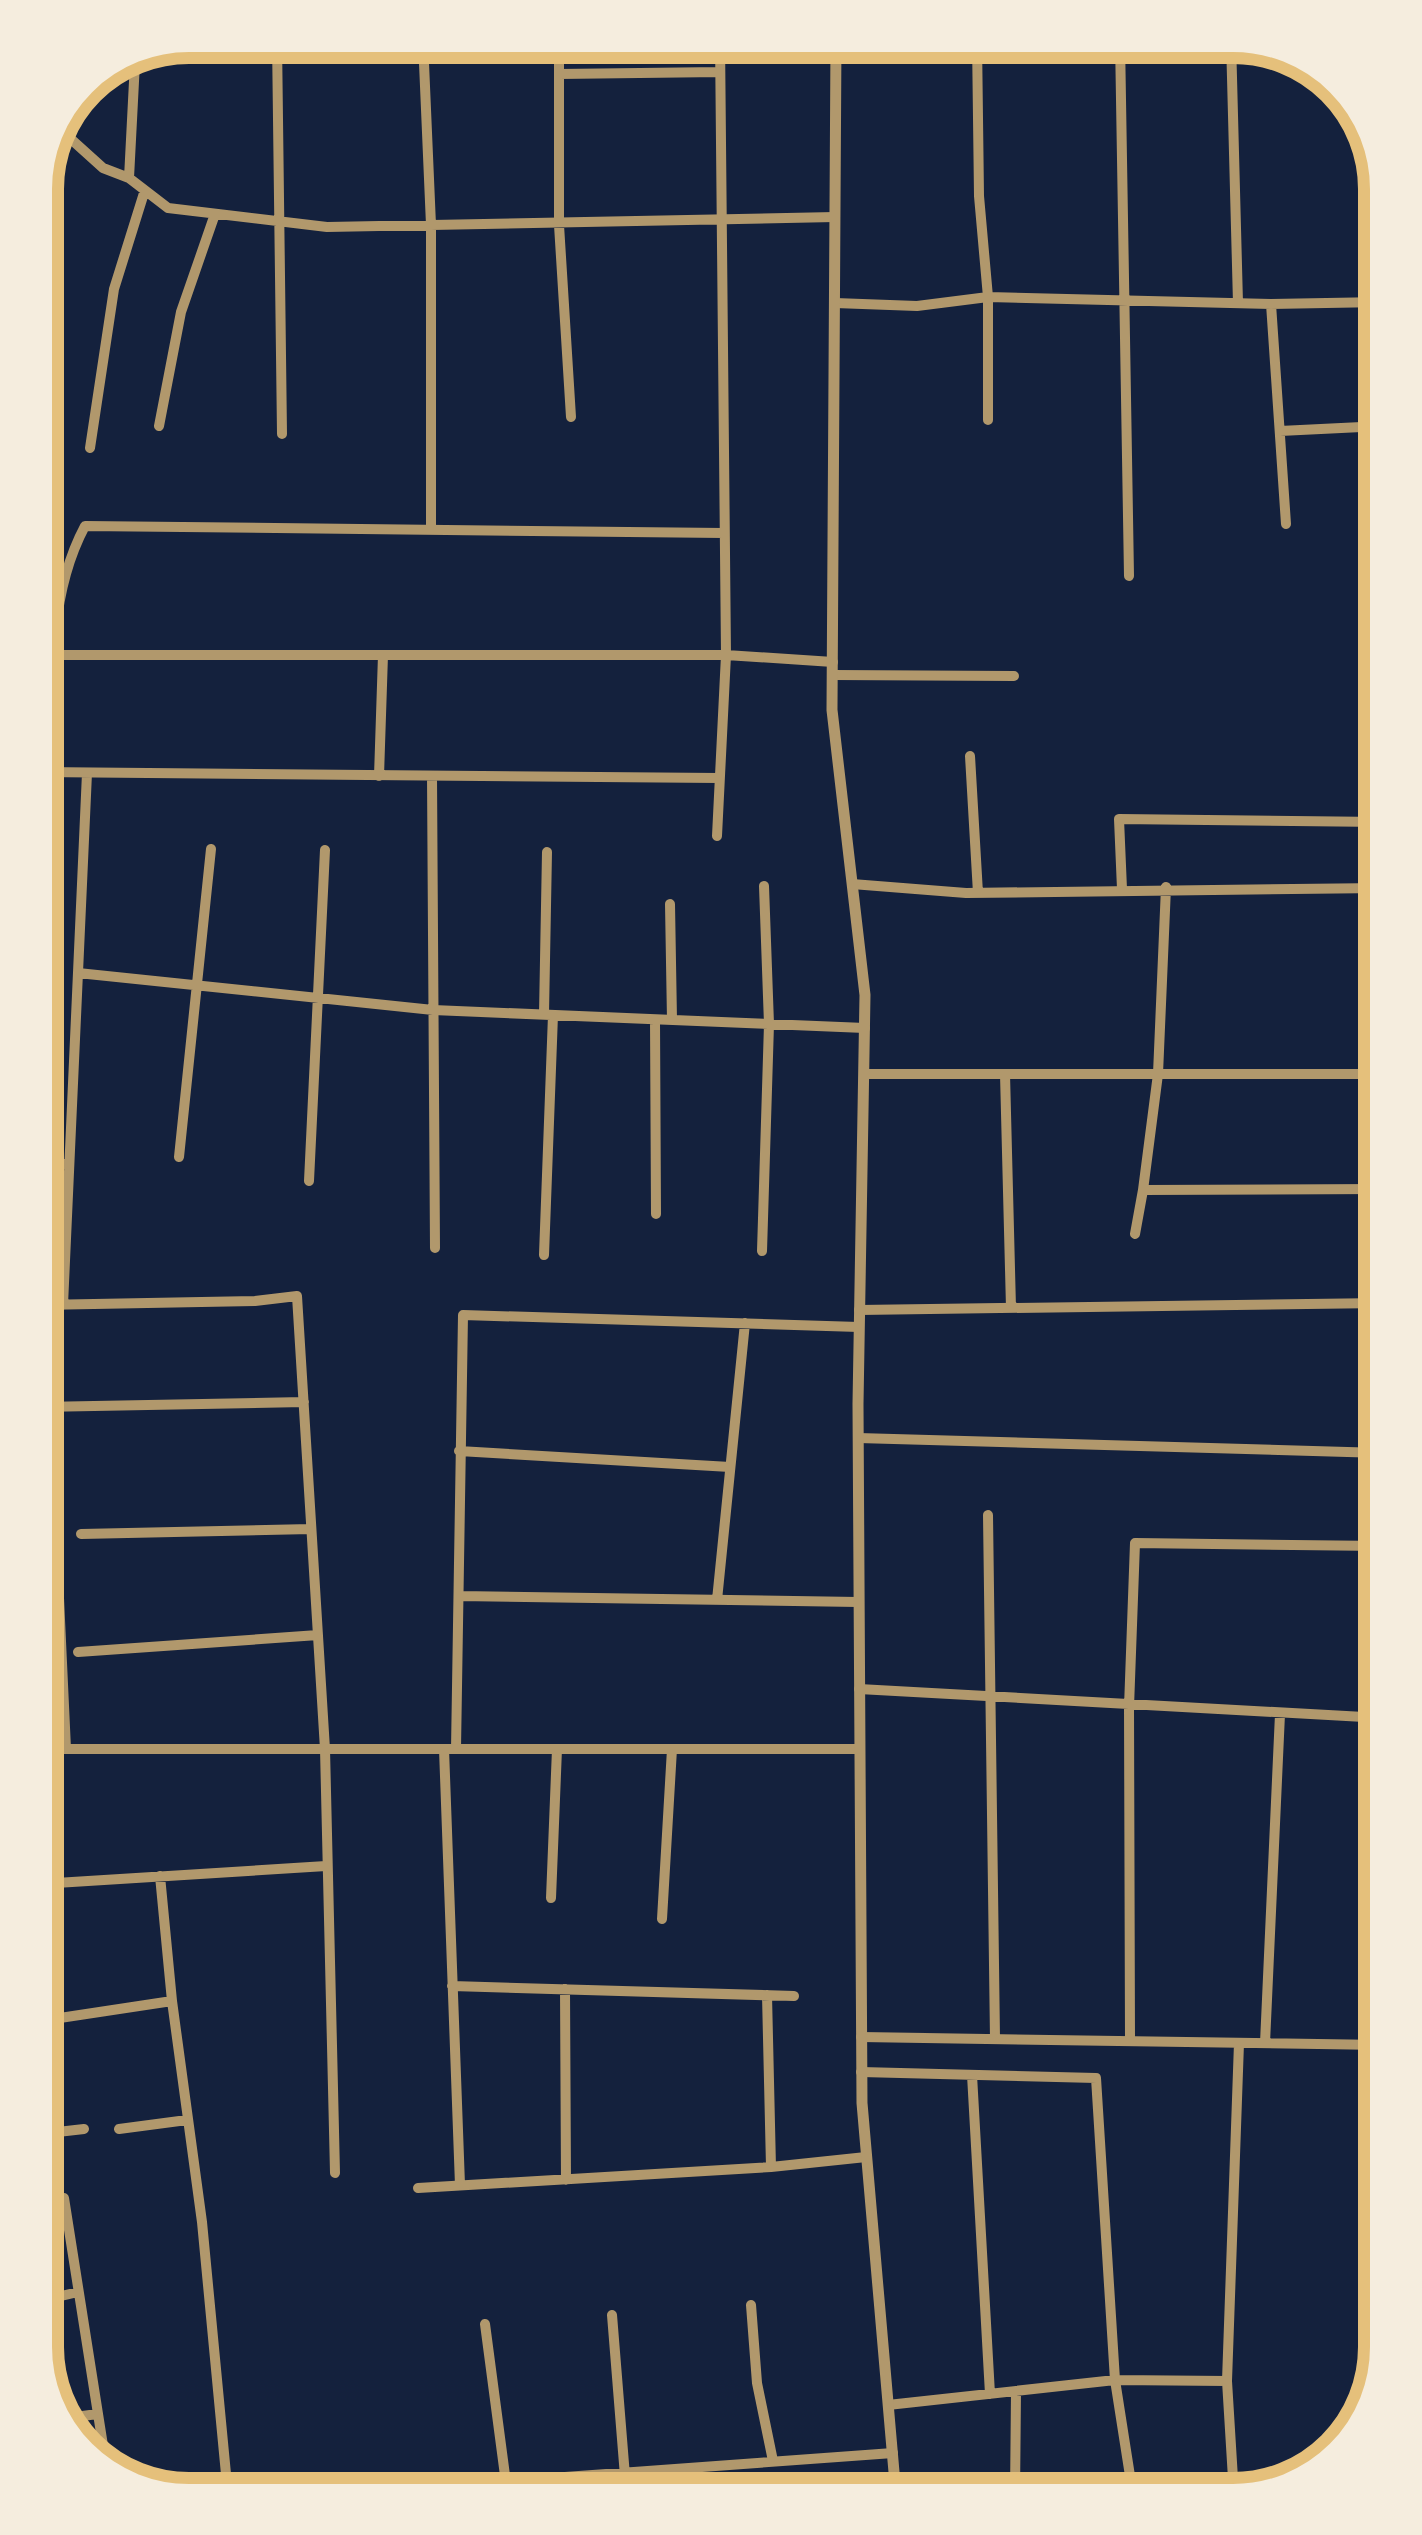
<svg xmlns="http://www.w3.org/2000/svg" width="1422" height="2535" viewBox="0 0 1422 2535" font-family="Cabin,sans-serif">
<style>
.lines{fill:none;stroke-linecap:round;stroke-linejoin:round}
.minor{stroke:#b1986c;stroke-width:10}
.tertiary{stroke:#b1986c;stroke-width:11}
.rim{fill:none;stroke:#e5c07b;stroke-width:12}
</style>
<rect width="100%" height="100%" fill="#14213d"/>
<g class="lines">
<path class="minor" d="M277 40 282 434
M423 40 431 225V530
M559 40V225L571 417
M977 40 979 196 988 297V420
M1120 40 1129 576
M1231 40 1238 303
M162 51 277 45
M559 74 720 72
M62 131 103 168 129 178 168 208 327 227 835 217
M129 178 135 62
M835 303 917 306 988 297 1271 304 1382 302
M1271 304 1286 524
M159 426 181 312 215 214
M1280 431 1382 426
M90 448 114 289 144 193
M53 655H726L833 662
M833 675 1014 676
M970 756 978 893
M40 772 719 778
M54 773C53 690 45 601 85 526L724 533
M379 776 383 655
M432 776 435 1248
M717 836 726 655 720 40
M852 884 966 893 1382 888
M1166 887 1158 1074 1143 1190 1382 1189
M1122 889 1119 819 1382 822
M670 904 672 1020
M78 973 433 1010 865 1028
M544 1014 547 852
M655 1020 656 1214
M864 1074H1382
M1005 1074 1011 1308
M179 1157 211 849
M40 1164H69
M309 1181 325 850
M1135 1234 1143 1190
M762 1251 769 1024 764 886
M544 1255 553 1015
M40 1305 255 1301 297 1296 325 1749 335 2173
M63 1305 87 773
M859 1310 1382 1303
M40 1407 304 1402
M858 1438 1382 1453
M459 1451 730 1467
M988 1515 995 2039
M81 1534 311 1529
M459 1596 858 1602
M40 1598H59L66 1749
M717 1600 745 1323
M78 1652 318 1635
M859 1689 1382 1718
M40 1749H859
M444 1749 460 2185
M456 1749 463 1315 859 1327
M40 1884 326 1866
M551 1898 557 1749
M662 1919 672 1749
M452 1986 794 1996
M565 1989 566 2180
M767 1995 771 2167
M172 2001 202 2222 228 2495
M40 2021 172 2001 160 1876
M861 2037 1382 2045
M1130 2041 1129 1707 1135 1543 1382 1546
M1265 2043 1280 1714
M861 2072 1096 2078 1115 2380 1133 2495
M972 2075 990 2394
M119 2129 187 2120
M40 2134 84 2129
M418 2188 771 2167 866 2157
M64 2198 107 2471
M40 2301 78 2292
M751 2305 757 2383 773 2461
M612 2315 625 2476
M485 2324 506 2483
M1366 2400 1360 2399 1382 2099
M888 2405 1115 2380 1227 2381
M61 2419 97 2414
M402 2495 565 2477 893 2453
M1015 2495 1016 2391
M1234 2495 1227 2381 1239 2043"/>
<path class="tertiary" d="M836 40 832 710 865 995 858 1404 862 2103 896 2495"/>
</g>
<path d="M0 0H1422V2535H0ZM189 58H1233A131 131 0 0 1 1364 189V2347A131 131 0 0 1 1233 2478H189A131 131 0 0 1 58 2347V189A131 131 0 0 1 189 58Z" fill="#f5edde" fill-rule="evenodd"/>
<path class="rim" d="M189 58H1233A131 131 0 0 1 1364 189V2347A131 131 0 0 1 1233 2478H189A131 131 0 0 1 58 2347V189A131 131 0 0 1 189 58Z"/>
</svg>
